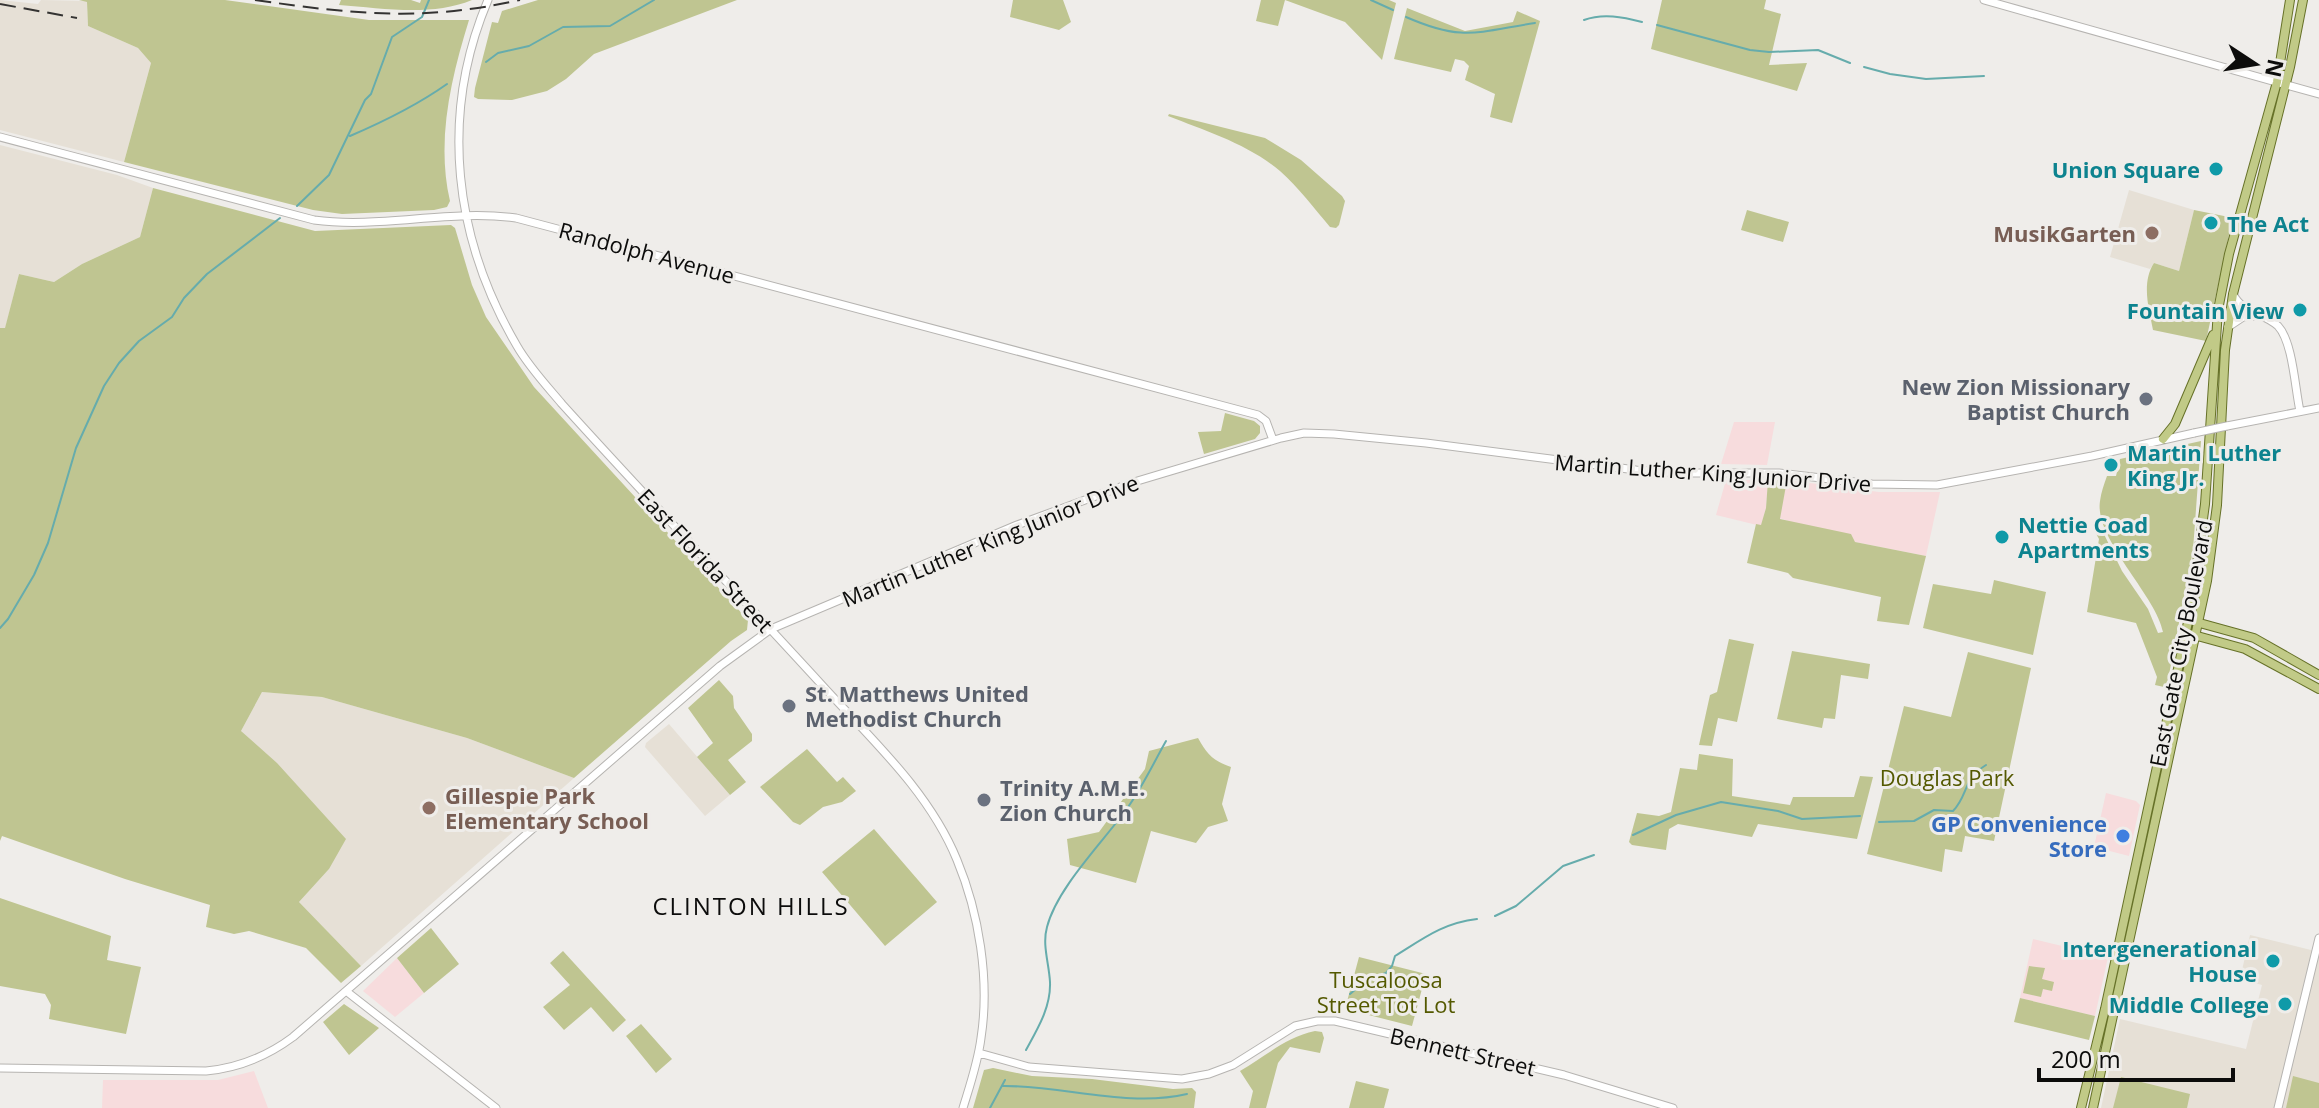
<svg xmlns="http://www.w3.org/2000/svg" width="2319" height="1108" viewBox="0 0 2319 1108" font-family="'Open Sans',sans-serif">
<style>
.commercial{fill:#f7dcdd}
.built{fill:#e6e0d6}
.green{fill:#bfc591}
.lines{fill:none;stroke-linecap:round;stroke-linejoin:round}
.stream{stroke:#66acac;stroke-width:2}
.secondary-casing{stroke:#b6b4b1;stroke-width:9}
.primary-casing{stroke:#667128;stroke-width:10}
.secondary{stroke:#fff;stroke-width:7}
.primary{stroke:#c1ca87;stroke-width:8}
.rail{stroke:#343332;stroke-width:2;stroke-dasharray:16 8;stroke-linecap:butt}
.secondary-bridge-casing{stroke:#b6b4b1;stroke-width:9;stroke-linecap:butt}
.secondary-bridge{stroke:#fff;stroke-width:7}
.culture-dot{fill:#0f9aa8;stroke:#efedea;stroke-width:3}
.education-dot{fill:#8d6e63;stroke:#efedea;stroke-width:3}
.worship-dot{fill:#6b7280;stroke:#efedea;stroke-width:3}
.shop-dot{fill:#3f7fe0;stroke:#efedea;stroke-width:3}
.labels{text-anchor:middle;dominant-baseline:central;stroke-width:6;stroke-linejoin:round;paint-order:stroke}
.culture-label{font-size:22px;font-weight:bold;fill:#0d838f;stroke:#efedea;text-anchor:end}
.education-label{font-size:22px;font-weight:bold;fill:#785e54;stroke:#efedea;text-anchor:end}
.street-label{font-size:22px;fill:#0c0c0b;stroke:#efedea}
.worship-label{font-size:22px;font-weight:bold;fill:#5b616d;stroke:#efedea;text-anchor:start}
.park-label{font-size:22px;fill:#545900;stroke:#efedea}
.shop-label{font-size:22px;font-weight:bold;fill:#366cbe;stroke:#efedea;text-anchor:end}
.neighbourhood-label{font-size:24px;letter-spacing:2px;fill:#0c0c0b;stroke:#efedea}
</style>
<rect width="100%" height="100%" fill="#efedea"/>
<path class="commercial" d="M1734 422H1775L1767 465 1721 464Z
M1726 480H1768L1766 508 1761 526 1716 515Z
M1787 480 1879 492H1940L1926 556 1855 542 1779 518Z
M2106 793 2136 801 2140 805 2129 856 2094 847Z
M2033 939 2108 957 2095 1016 2020 998Z
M397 958 424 993 395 1017 363 991Z
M254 1071 268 1108H102L103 1080H218Z"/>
<path class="built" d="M0 0 38 4 41 0 87 1 88 26 138 48 151 63 124 162 0 130Z
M0 145 117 175 153 188 140 237 82 264 54 282 19 274 5 329 0 328Z
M2129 190 2194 210 2179 271 2154 263 2150 269 2110 257Z
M262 692 322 697 467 738 574 778 361 966 299 902 329 869 241 731Z
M669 724 730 795 705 816 645 747 646 743Z
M2250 935 2319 952V1108H2101L2120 1019 2246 1049 2262 985 2240 979Z"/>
<path class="green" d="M79 0H225L369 20H469C451 78 436 141 450 201L447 207 434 210 342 214 313 210 124 162 151 63 138 48 88 26 87 2Z
M341 0H411L420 3 421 0H472C431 17 382 8 339 5Z
M538 0H737L594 54 566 79 547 91 512 100 478 99 474 97 475 88 492 22 498 23 502 11Z
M1013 0H1063L1071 22 1059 30 1010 17Z
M1261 0H1389L1396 3 1382 60 1345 22 1285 0 1278 26 1256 21Z
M1662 0H1766L1764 9 1781 14 1769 65 1807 63 1797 91 1651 49Z
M1407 8 1465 31 1513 22 1517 11 1540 21 1512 123 1490 117 1495 94 1465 80 1469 66 1464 61 1455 59 1451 72 1394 59Z
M1169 114 1265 138 1301 160 1342 196 1345 201 1339 225 1336 228 1330 227C1314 208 1299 188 1280 171 1248 144 1206 131 1168 116Z
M153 188 315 231 451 225 455 228 472 285 486 317 534 387 748 620 747 630 731 641 574 778 467 738 322 697 262 692 241 731 277 763 346 839 329 869 299 902 361 966 341 983 306 948 249 931 234 934 206 927 210 905 125 879 2 836 0 841V328H5L19 274 54 282 82 264 140 237Z
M1747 210 1789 222 1783 242 1741 230Z
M2194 210 2229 217 2232 221 2206 341 2153 330C2149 309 2141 283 2154 263L2179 271Z
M1225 413 1254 421 1260 426V433L1255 439 1204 454 1198 432 1221 431Z
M2201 441 2193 550 2167 685 2164 687 2155 685 2157 677 2136 623 2087 612 2099 539 2094 530 2100 526 2122 571 2148 609 2158 633 2163 632C2156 595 2094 539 2100 501 2101 493 2104 484 2107 476H2116L2120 459Z
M1768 480H1787L1780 519 1851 534 1855 542 1926 556 1909 625 1877 621 1881 597 1793 578 1788 573 1747 563 1756 524 1761 525 1766 508Z
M1994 580 2046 592 2033 655 1923 628 1933 584 1991 594Z
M1729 639 1754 644 1737 722 1718 718 1712 746 1699 745 1710 695 1717 692Z
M1792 651 1870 664 1868 679 1841 675 1835 719 1824 718 1822 728 1777 719Z
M1968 652 2031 668 1994 841 1965 836 1962 852 1945 849 1942 872 1867 854 1904 706 1951 717Z
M719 680 733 696 734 708 752 734V741L728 760 746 782 730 795 697 757 713 743 688 708Z
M1198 738C1207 754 1213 761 1231 767L1222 804 1228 821 1208 827 1196 843 1151 831 1136 883 1070 865 1067 839 1099 832 1145 769 1149 751Z
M807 749 837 782 843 777 856 791 842 802 823 807 800 825 793 822 760 787Z
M1699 754 1733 759 1732 796 1790 805 1793 797H1854L1860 776 1873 777 1857 839 1758 824 1752 837 1678 824 1669 829 1666 850 1632 845 1629 842 1637 813 1659 816 1671 812 1680 768 1697 770Z
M874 829 937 902 885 946 822 872Z
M0 898 111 936 107 960 141 967 126 1034 49 1019 51 1005 45 994 0 986Z
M431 928 459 964 424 993 397 958Z
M563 951 626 1020 613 1032 591 1007 564 1030 543 1007 570 985 550 963Z
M1359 957 1426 974 1412 1026 1345 1009Z
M2029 966 2045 968 2042 979 2054 982 2052 991 2043 989 2041 997 2023 993Z
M2020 998 2095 1016 2089 1040 2014 1022Z
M344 1004 379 1028 349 1055 323 1022Z
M641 1024 672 1059 656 1073 626 1036Z
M1315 1031 1322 1032 1324 1038 1320 1053 1290 1047 1278 1063 1266 1108H1249L1253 1091 1240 1071C1266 1056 1286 1037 1315 1031Z
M993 1068 1032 1076 1092 1079 1173 1089 1192 1088 1196 1092 1194 1108H973L984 1070Z
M2293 1076 2319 1083V1108H2286Z
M2121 1077 2190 1094 2187 1108H2113Z
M1356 1081 1389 1089 1384 1108H1349Z"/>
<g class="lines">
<path class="stream" d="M1371 0 1393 10
M1406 17C1463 42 1477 32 1535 23
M1584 20C1603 13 1623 17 1642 22
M1657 25 1750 50 1769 52 1818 50 1850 63
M486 62 498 53 529 46 563 27 610 26 654 0
M1864 67 1890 74 1926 79 1984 76
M350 136C385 121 416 106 447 84
M297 206 329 175 365 100 371 94 392 37 422 17 429 0
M0 628 8 619 34 575 48 543 76 448 104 386 119 363 139 341 172 317 184 298 207 274 280 218
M1879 822 1914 821 1934 810 1953 811C1969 794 1962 780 1986 765
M1633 835 1676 815 1721 802 1778 811 1802 819 1860 816
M1495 916 1516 906 1563 866 1594 855
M1350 994 1368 979 1386 973 1392 966 1395 956C1424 938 1443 923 1477 919
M1026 1050C1038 1028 1051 1007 1050 982 1049 963 1042 945 1047 927 1057 888 1102 843 1126 810 1142 788 1153 764 1166 741
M1002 1086C1062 1085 1127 1108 1187 1094
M990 1108 1005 1080"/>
<g class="secondary-casing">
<path id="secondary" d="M488 0C439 116 454 239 517 346 529 367 547 386 562 404 647 498 735 590 821 684 870 738 929 791 957 860 979 913 990 980 981 1038 978 1062 970 1085 963 1108
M1984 0 2319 94
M0 137 314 220C381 229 449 209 516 218L1258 415 1266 421 1273 440
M2233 294C2243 314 2263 312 2278 326 2293 342 2295 389 2300 411
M2228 327 2243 317 2255 316
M2227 426 2319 408
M346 991 496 1108
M979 1053 1029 1067 1182 1079 1209 1074 1233 1065 1295 1026 1317 1021H1335L1564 1075 1673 1108
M0 1068 206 1071C239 1068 266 1057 293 1037L720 666 771 629 1017 525 1134 482 1281 438 1304 433 1334 434 1426 443 1636 470 1679 473H1779L1872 484 1937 485 2092 456 2194 433
M2278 1108 2319 938"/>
</g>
<g class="primary-casing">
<path id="primary" d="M2163 439 2175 424 2213 335
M2196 622 2254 638 2319 675
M2190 634 2245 649 2319 689
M2081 1108 2105 1009 2191 608 2205 504 2218 310 2229 254 2277 82 2290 0
M2093 1108 2207 581 2217 505 2225 350 2233 294 2290 67 2303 0"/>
</g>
<use href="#secondary" class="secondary"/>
<use href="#primary" class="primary"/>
<path class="rail" d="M255 0C353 14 422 22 520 0
M0 4 77 18"/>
<g class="secondary-bridge-casing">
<path id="secondary-bridge" d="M2194 433 2227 426"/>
</g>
<use href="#secondary-bridge" class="secondary-bridge"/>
</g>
<g class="culture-dot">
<circle cx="2216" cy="169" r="8"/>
<circle cx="2211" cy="223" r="8"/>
<circle cx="2300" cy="310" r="8"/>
<circle cx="2111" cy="465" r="8"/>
<circle cx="2002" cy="537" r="8"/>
<circle cx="2273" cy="961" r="8"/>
<circle cx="2285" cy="1004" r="8"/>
</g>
<g class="education-dot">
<circle cx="2152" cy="233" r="8"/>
<circle cx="429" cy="808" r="8"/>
</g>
<g class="worship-dot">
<circle cx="2146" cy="399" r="8"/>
<circle cx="789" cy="706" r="8"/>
<circle cx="984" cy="800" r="8"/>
</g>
<circle class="shop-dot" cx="2123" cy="836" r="8"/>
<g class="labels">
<g class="culture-label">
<text x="2200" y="169">Union Square</text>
<text x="2227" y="223" text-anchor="start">The Act</text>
<text x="2284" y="310">Fountain View</text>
<text x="2127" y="452" text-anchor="start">Martin Luther<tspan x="2127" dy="25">King Jr.</tspan></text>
<text x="2018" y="524" text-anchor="start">Nettie Coad<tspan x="2018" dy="25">Apartments</tspan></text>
<text x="2257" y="948">Intergenerational<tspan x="2257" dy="25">House</tspan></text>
<text x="2269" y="1004">Middle College</text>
</g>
<g class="education-label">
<text x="2136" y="233">MusikGarten</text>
<text x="445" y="795" text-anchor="start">Gillespie Park<tspan x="445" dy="25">Elementary School</tspan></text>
</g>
<g class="street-label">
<text transform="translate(647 252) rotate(15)">Randolph Avenue</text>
<text transform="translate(1713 472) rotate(4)">Martin Luther King Junior Drive</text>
<text transform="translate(990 540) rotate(-22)">Martin Luther King Junior Drive</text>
<text transform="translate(706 560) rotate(47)">East Florida Street</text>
<text transform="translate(2180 643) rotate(-79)">East Gate City Boulevard</text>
<text transform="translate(1463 1051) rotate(13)">Bennett Street</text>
</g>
<g class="worship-label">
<text x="2130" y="386" text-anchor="end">New Zion Missionary<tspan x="2130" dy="25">Baptist Church</tspan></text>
<text x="805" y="693">St. Matthews United<tspan x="805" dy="25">Methodist Church</tspan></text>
<text x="1000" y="787">Trinity A.M.E.<tspan x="1000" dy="25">Zion Church</tspan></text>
</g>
<g class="park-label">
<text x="1947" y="777">Douglas Park</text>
<text x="1386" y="979">Tuscaloosa<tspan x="1386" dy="25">Street Tot Lot</tspan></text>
</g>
<g class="shop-label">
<text x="2107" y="823">GP Convenience<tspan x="2107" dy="25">Store</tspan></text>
</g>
<g class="neighbourhood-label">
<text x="751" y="905">CLINTON HILLS</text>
</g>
</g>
<g transform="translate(2255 64) rotate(102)" stroke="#efedea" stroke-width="6" paint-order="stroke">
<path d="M0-6L14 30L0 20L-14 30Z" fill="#0c0c0b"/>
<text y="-12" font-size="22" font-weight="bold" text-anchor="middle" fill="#0c0c0b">N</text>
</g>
<path d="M2039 1068v12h194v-12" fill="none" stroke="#0c0c0b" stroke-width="4"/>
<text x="2051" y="1068" font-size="24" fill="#0c0c0b" stroke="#efedea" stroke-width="6" paint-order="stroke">200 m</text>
</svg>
